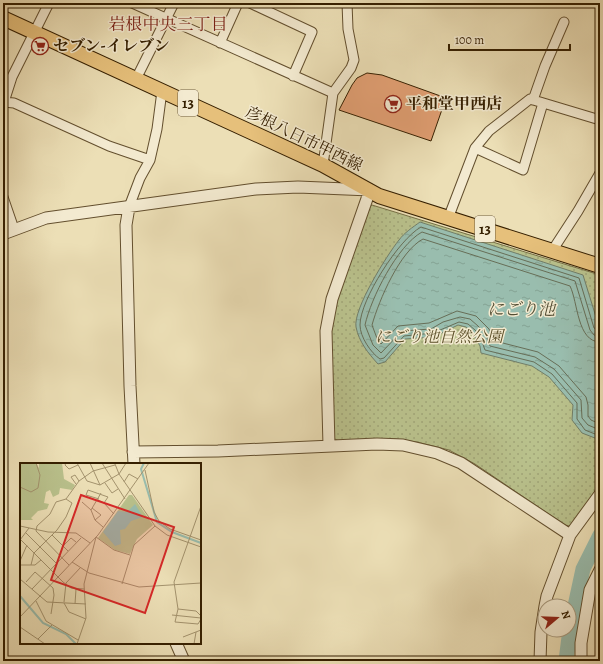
<svg xmlns="http://www.w3.org/2000/svg" width="603" height="664" viewBox="0 0 603 664" font-family="Alegreya,'Noto Serif JP',serif">
<style>
.park{fill:url(#park-dots);stroke:#777046}
.water{fill:url(#water-ripples);stroke:#717e68}
.lines{fill:none;stroke-linecap:round;stroke-linejoin:round}
.shore{stroke:#676e57;stroke-width:1}
.river{stroke:#99bdae;stroke-width:15}
.building{fill:#e3a074;stroke:#351f00}
.minor-casing{stroke:#634f2e;stroke-width:11}
.tertiary-casing{stroke:#634f2e;stroke-width:13}
.primary-casing{stroke:#351f00;stroke-width:16}
.minor{stroke:#f3ead0;stroke-width:9}
.tertiary{stroke:#f3ead0;stroke-width:11}
.primary{stroke:#e6c07b;stroke-width:14}
.labels{text-anchor:middle;dominant-baseline:central;stroke-width:3;stroke-linejoin:round;paint-order:stroke}
.shield{fill:#f3ead0;stroke:#6e5c3e;stroke-width:1}
.shield-label{font-size:15px;font-weight:bold;fill:#351f00}
.poi-label{font-size:16px;font-weight:bold;fill:#351f00;stroke:#f3ead0;text-anchor:start}
.street-label{font-size:16px;fill:#351f00;stroke:#f3ead0}
.park-label{font-size:16px;font-style:italic;fill:#5d502a;stroke:#f3ead0}
.neighbourhood-label{font-size:17px;fill:#7a1f14;stroke:#f3ead0}
.water-label{font-size:17px;font-style:italic;fill:#534e34;stroke:#f3ead0}
.inset-river{fill:none;stroke:#99bdae;stroke-width:2}
.inset-road{fill:none;stroke:#a3926d;stroke-width:1}
.view{fill:#d62828;fill-opacity:0.15;stroke:#d62828;stroke-width:2}
.inset-edge{fill:none;stroke:#351f00;stroke-width:2}
</style>
<defs>
<pattern id="park-dots" width="8" height="8" patternUnits="userSpaceOnUse"><rect width="8" height="8" fill="#b9c18c"/><path d="M2 2h.1M6 6h.1" fill="none" stroke="#a0a577" stroke-width="1.8" stroke-linecap="round"/></pattern>
<pattern id="water-ripples" width="26" height="14" patternUnits="userSpaceOnUse"><rect width="26" height="14" fill="#99bdae"/><path d="M2 4q2-2 4 0t4 0M15 11q2-2 4 0t4 0" fill="none" stroke="#84a294"/></pattern>
</defs>
<rect width="100%" height="100%" fill="#ecdfb6"/>
<filter id="stains"><feTurbulence type="fractalNoise" baseFrequency=".005" numOctaves="4"/><feColorMatrix values="0 0 0 0 .2 0 0 0 0 .09 0 0 0 0 .02 0 0 0 .5 -.17"/></filter>
<radialGradient id="worn" r=".72"><stop offset=".6" stop-color="#630" stop-opacity="0"/><stop offset="1" stop-color="#630" stop-opacity=".3"/></radialGradient>
<path class="park" d="M372 205 600 275V487L574 523 569 526 565 525 475 464 449 450 417 442 395 439 339 441 333 438 330 338 335 306 368 208Z"/>
<path class="water" d="M420 222 583 275 600 330V440L582 433 572 420 573 405 549 377 532 366 481 353 480 346 472 332 466 327 458 325 434 337 405 339 385 362 378 364C368 353 359 342 356 327 353 309 387 255 399 240 404 233 413 227 420 222Z"/>
<g class="lines">
<path class="shore" d="M600 331 594 328 579 278 421 227C399 239 360 300 360 325 360 337 371 353 380 359L384 358 404 336 433 333 459 322 468 324 475 330 480 336 485 350 534 362 552 374 577 403V419L585 430 600 436
M600 336 594 335 590 330 575 281 422 232C397 246 371 298 365 325L373 345 381 353 402 331 431 329 443 322 460 317 470 319 478 326 485 333 490 346 535 357 554 369 581 400 582 418 588 425 600 430
M600 342C577 342 578 302 570 286L423 239C400 251 379 300 372 325L378 341 381 344 398 326 429 323 457 311 476 316 489 329 495 341 538 352 559 366 586 397 588 405V416L591 420 600 424"/>
<path class="river" d="M566 661 570 629 583 569 600 535"/>
</g>
<path class="building" d="M367 73 382 75 446 98 431 141 339 110 352 85 357 78Z"/>
<g class="lines">
<g class="minor-casing">
<path id="minor" d="M132 3 333 93
M250 3 312 32 293 76
M220 43 238 3
M136 79 174 3
M533 100 545 66 564 22
M3 102 14 103 109 146 150 160
M3 105 12 77 49 3
M475 148 523 170 543 103
M323 165 333 93 351 68 354 60 348 29 347 3
M3 197 14 229
M129 207 140 178 150 160 157 129 162 91
M449 216 475 148 489 131 530 99 600 120
M552 251 578 211 600 173"/>
</g>
<g class="tertiary-casing">
<path id="tertiary" d="M129 207 126 225 130 386 134 464
M3 234 46 218 256 189 298 187 370 190 332 299 326 331 329 446
M133 452 218 451 377 444 403 445 437 453 461 463 570 535
M545 606 547 596 570 535 600 494
M176 643 184 661
M540 661 541 632 545 606
M581 661V643L590 590 600 570"/>
</g>
<g class="primary-casing">
<path id="primary" d="M3 18 323 165 379 196 600 266"/>
</g>
<use href="#minor" class="minor"/>
<use href="#tertiary" class="tertiary"/>
<use href="#primary" class="primary"/>
</g>
<defs>
<g id="supermarket-ring" transform="scale(0.9)"><circle r="9.5" fill="#f3ead0" stroke="#8f2418" stroke-width="1.5"/><path d="M-6-5.5h2.5l.6 2H6L4.5 2H-2.5L-4.4-4H-6ZM-1.5 3.2a1.3 1.3 0 1 0 .1 0ZM3 3.2a1.3 1.3 0 1 0 .1 0Z" fill="#8f2418"/></g>
</defs>
<g fill-rule="evenodd">
<use href="#supermarket-ring" x="40" y="46"/>
<use href="#supermarket-ring" x="393" y="104"/>
</g>
<g class="labels">
<g class="shield">
<rect x="178" y="90" width="20" height="26" rx="3"/>
<rect x="475" y="216" width="20" height="26" rx="3"/>
</g>
<g class="shield-label">
<text x="188" y="103">13</text>
<text x="485" y="229">13</text>
</g>
<g class="poi-label">
<text x="53" y="46">セブン-イレブン</text>
<text x="406" y="104">平和堂甲西店</text>
</g>
<g class="street-label">
<text transform="translate(304 139) rotate(26)">彦根八日市甲西線</text>
</g>
<g class="park-label">
<text x="439" y="337">にごり池自然公園</text>
</g>
<g class="neighbourhood-label">
<text x="168" y="24">岩根中央三丁目</text>
</g>
<g class="water-label">
<text x="521" y="309">にごり池</text>
</g>
</g>
<g transform="translate(20 463)">
<rect width="181" height="181" fill="#ecdfb6"/>
<path d="M0 0H16L19 5V0H42L44 16 55 22 52 27 40 25 39 31 33 34 30 27 26 29 24 40 29 41 27 46 18 48 11 55 13 57H0Z" fill="#b9c18c"/>
<path d="M109 32H112L133 62 117 76 110 91 95 87 78 75Z" fill="#b9c18c"/>
<path d="M115 41 123 54 111 58 105 66 100 67 101 81 95 83 83 69 98 48 107 49Z" fill="#99bdae"/>
<path class="inset-river" d="M124 0 121 6 137 59 152 69 181 80M0 133 23 160 46 171 56 181"/>
<path class="inset-road" d="M46 0 45 2 49 6 58 2M57 0 67 18 80 22 99 11 106 0M70 0 80 22M82 0 105 36M95 1 99 11 135 63 147 72 181 84M125 7 134 49 139 58 150 66 181 77M104 19 109 11 118 16M85 20 92 30 98 26M56 21 51 14 55 12 59 18M0 24 11 29 18 25 20 12 16 0M81 30 71 47 75 57 83 64M79 36 66 32 68 27 88 34 84 40M78 37 84 40 94 51M62 39 71 47M181 43 154 119 158 146 155 159 178 161 181 156M72 45 81 52 75 57M0 63 28 69 56 70 70 80M6 70 36 100M32 72 48 88M0 76 43 119 51 125 64 126M0 77 9 65M43 83 51 75 56 79M0 98 7 82M52 99 69 110 119 124 181 120M0 102H15L21 97M11 102 14 90 37 67 46 54 52 40 46 36M49 102 16 68 17 63 30 51 36 39 46 36 59 18 73 8 95 2M0 116 27 139 66 141M6 119 15 109 33 125 34 132 31 151M102 121 114 82 135 63M12 126 61 75M16 138 26 158 58 177M44 139 46 120 61 104M44 140 49 149 66 156M55 141 56 126M158 146 176 148 181 153M152 152 181 155M0 154 78 72 129 0M0 164 25 181M163 174 181 167M18 176 32 162M57 181 66 155 64 121 76 74 94 87 110 92M174 181 176 169"/>
<path class="view" d="M61 32 154 64 125 150 31 117Z"/>
<rect width="181" height="181" class="inset-edge"/>
</g>
<rect width="603" height="664" fill="none" stroke="#ecdfb6" stroke-width="16"/>
<rect x="4" y="4" width="595" height="656" fill="none" stroke="#351f00" stroke-width="2"/>
<rect x="8" y="8" width="587" height="648" fill="none" stroke="#351f00"/>
<g transform="translate(557 618) rotate(71)"><circle r="19" fill="#f3ead0" stroke="#a7997d"/>
<path d="M0-3L7 15L0 10L-7 15Z" fill="#8f2418"/>
<text y="-6" font-size="11" font-weight="bold" text-anchor="middle" fill="#351f00">N</text>
</g>
<path d="M449 44v6h121v-6" fill="none" stroke="#351f00" stroke-width="2"/>
<text x="455" y="44" font-size="12" fill="#351f00" stroke="#f3ead0" stroke-width="3" paint-order="stroke">100 m</text>
<rect width="100%" height="100%" filter="url(#stains)"/>
<rect width="100%" height="100%" fill="url(#worn)"/>
</svg>
